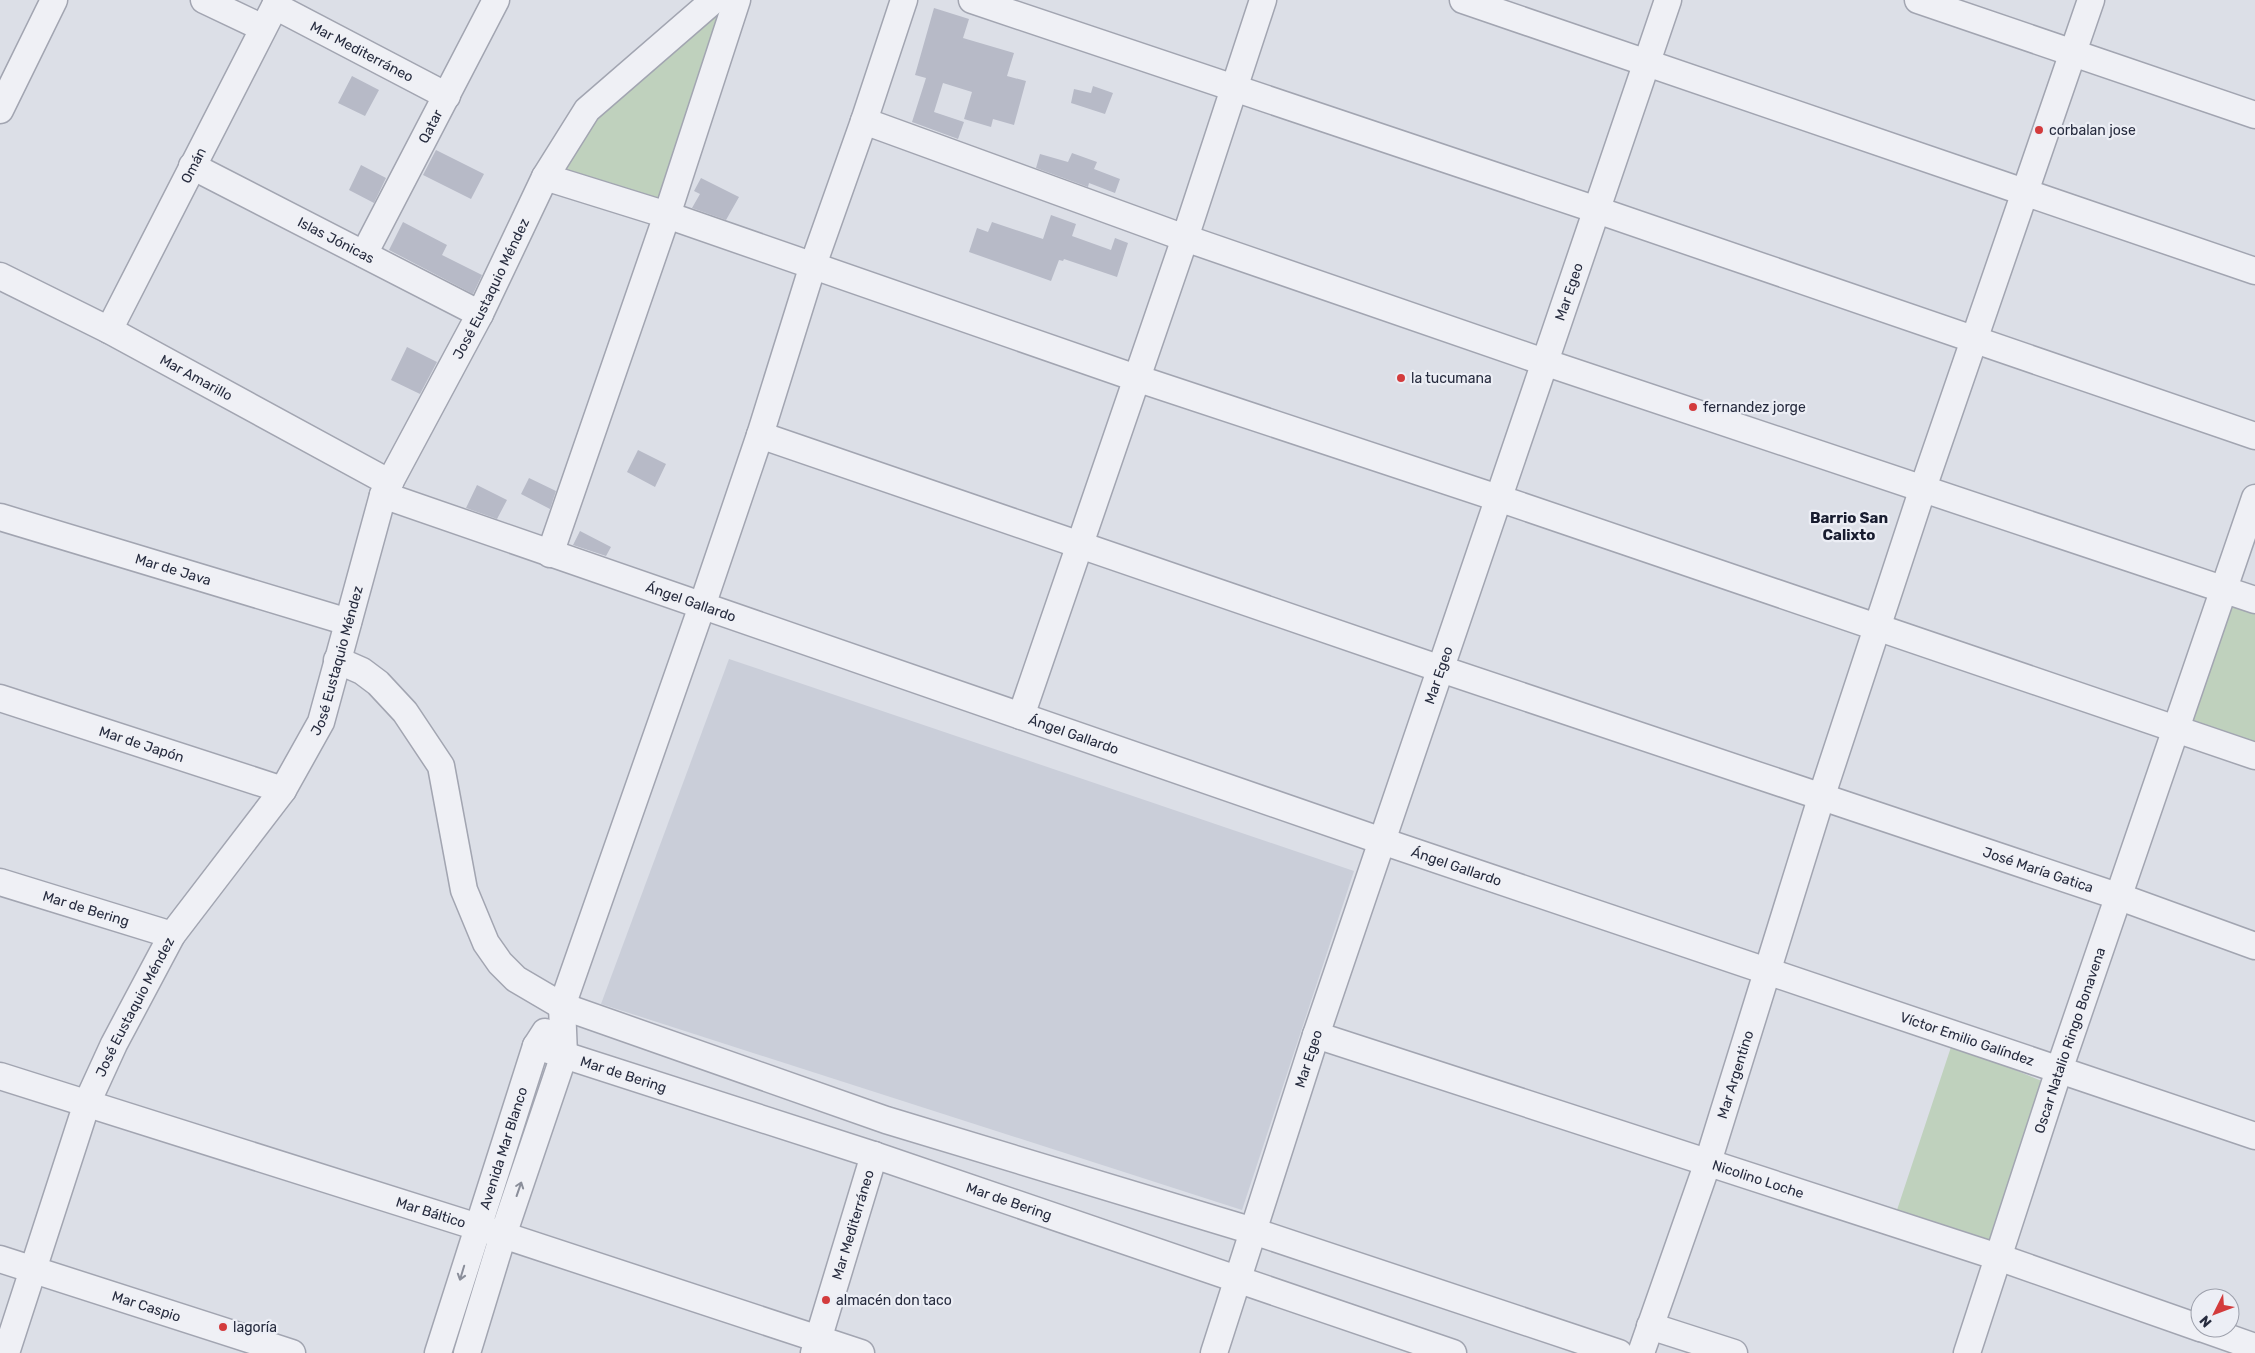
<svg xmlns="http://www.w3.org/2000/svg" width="2255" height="1353" viewBox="0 0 2255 1353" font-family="Rubik,sans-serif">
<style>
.built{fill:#caced9}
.green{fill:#bfd1bd}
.building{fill:#b7bac7}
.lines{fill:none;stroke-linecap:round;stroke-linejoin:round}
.minor-casing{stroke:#a2a5b1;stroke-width:29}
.minor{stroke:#eff0f5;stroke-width:26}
.oneway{stroke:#8a8e9a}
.poi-dot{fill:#d33b3c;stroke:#eceef5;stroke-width:2}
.labels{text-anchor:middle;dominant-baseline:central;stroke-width:4.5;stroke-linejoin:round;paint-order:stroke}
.street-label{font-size:14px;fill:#262b3e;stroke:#eceef5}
.poi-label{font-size:14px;fill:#262b3e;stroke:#eceef5;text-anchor:start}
.neighbourhood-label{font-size:15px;font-weight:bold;fill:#181c2f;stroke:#eceef5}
</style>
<rect width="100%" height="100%" fill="#dcdfe7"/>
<path class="built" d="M729 659 1354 871 1242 1210 601 1004Z"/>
<path class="green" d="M736 0 666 213 547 177 588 112Z
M2224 591 2255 601V753L2180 727Z
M1952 1044 2054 1086 1998 1251 1895 1216Z"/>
<path class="building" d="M934 8 969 19 963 38 1014 53 1007 76 1026 81 1014 125 993 119 991 127 964 119 972 92 943 83 934 112 964 122 958 139 912 122 926 78 915 75Z
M352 76 379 90 365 116 338 103Z
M1093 86 1113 93 1105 114 1071 103 1074 89 1091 93Z
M436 150 484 174 471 199 423 175Z
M1072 153 1097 162 1094 169 1120 179 1115 193 1089 183 1088 187 1036 168 1040 154 1068 162Z
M361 165 386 178 374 203 349 190Z
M701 178 739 197 726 220 692 208 700 194 694 191Z
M1051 215 1076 224 1072 236 1111 250 1115 238 1128 243 1117 277 1064 259 1063 261 1059 260 1051 281 969 252 977 228 988 232 992 222 1043 239Z
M403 222 447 245 442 255 482 275 473 294 389 250Z
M407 347 437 362 420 394 391 380Z
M638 450 666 464 655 487 627 472Z
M529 478 556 491 550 509 521 494Z
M477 485 507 500 497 519 466 508Z
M580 531 611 547 606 556 573 545Z"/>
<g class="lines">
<g class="minor-casing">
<g id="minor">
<path d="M204 0 263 28"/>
<path d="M972 0 1597 210 2255 436"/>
<path d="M1463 0 2255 271"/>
<path d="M1918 0 2255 115"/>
<path id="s1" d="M275 6 447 96"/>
<path d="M0 110 54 0"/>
<path d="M864 121 1185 238 1544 362 2255 600"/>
<path id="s2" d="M192 166 480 314"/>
<path d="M545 177 667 215 1136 378 1498 498 2255 756"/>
<path id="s3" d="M364 254 496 0"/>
<path id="s4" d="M0 276 109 330 390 483"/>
<path id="s5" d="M109 330 278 0"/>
<path id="s6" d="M760 435 1441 669 2120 897 2255 946"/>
<path id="s7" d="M383 495 1382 841 2255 1136"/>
<path id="s8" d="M0 517 348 622"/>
<path d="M550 554 667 215 737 0"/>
<path d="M337 660 362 671 378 683 405 712 441 766 464 890 486 943 500 963 516 979 562 1006 886 1120 1253 1231 1619 1353"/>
<path id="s9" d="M0 698 283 790"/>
<path d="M1021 716 1185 238 1263 0"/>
<path id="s10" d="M0 882 172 935"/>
<path id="s11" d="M1316 1035 1998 1257 2200 1328"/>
<path id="s12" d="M536 1046 874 1155 1453 1353"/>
<path id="s13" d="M0 1076 503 1235 861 1353"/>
<path id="s14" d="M0 1259 292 1353"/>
<path d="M1650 1326 1734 1353"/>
<path d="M2201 1328 2255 1347"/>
<path id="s15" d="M6 1353 87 1103 114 1044 172 935 283 790 321 722 383 495 480 314 545 177 587 110 714 0"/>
<path id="s16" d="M438 1353 536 1046 545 1032"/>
<path d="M467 1353 503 1235 564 1055 562 1006 702 606 760 435 813 265 864 121 904 0"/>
<path id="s17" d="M814 1353 874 1155"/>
<path id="s18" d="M1214 1353 1316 1035 1668 0"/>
<path id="s19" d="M1641 1353 1708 1162 1822 795 1922 491 2091 0"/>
<path id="s20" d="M1967 1353 2059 1070 2255 498"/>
</g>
</g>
<use href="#minor" class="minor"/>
</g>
<defs><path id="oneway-shaft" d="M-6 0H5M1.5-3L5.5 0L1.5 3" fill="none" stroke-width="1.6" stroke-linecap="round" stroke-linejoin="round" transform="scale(1.25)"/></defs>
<g class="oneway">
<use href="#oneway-shaft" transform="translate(519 1189) rotate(-71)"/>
<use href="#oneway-shaft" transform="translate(462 1273) rotate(107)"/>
</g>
<g class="poi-dot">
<circle cx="2039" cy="130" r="5"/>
<circle cx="1401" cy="378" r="5"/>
<circle cx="1693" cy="407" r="5"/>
<circle cx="826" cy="1300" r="5"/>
<circle cx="223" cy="1327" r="5"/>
</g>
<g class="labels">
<g class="street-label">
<text stroke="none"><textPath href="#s1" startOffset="98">Mar Mediterráneo</textPath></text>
<text stroke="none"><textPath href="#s3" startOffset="144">Qatar</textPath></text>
<text stroke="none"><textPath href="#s5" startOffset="185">Omán</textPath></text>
<text stroke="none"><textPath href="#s2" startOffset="162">Islas Jónicas</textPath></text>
<text stroke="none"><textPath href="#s15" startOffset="1180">José Eustaquio Méndez</textPath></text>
<text stroke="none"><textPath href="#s18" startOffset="1119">Mar Egeo</textPath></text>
<text stroke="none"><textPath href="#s4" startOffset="221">Mar Amarillo</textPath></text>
<text stroke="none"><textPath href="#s8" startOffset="181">Mar de Java</textPath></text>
<text stroke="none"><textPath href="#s7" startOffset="326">Ángel Gallardo</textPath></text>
<text stroke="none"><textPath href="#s15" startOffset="775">José Eustaquio Méndez</textPath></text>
<text stroke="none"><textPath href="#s18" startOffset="714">Mar Egeo</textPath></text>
<text stroke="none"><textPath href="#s7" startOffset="731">Ángel Gallardo</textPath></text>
<text stroke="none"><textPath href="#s9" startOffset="149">Mar de Japón</textPath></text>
<text stroke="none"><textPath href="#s7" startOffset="1136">Ángel Gallardo</textPath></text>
<text stroke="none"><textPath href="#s6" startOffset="1350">José María Gatica</textPath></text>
<text stroke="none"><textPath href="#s10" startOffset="90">Mar de Bering</textPath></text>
<text stroke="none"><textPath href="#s15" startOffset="370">José Eustaquio Méndez</textPath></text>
<text stroke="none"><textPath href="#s7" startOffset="1675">Víctor Emilio Galíndez</textPath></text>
<text stroke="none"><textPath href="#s20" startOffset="329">Oscar Natalio Ringo Bonavena</textPath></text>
<text stroke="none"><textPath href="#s18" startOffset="309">Mar Egeo</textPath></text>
<text stroke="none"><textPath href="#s12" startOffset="92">Mar de Bering</textPath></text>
<text stroke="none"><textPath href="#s19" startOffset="294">Mar Argentino</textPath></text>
<text stroke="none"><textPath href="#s16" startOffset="215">Avenida Mar Blanco</textPath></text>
<text stroke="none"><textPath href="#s11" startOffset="465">Nicolino Loche</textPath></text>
<text stroke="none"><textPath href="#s12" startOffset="498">Mar de Bering</textPath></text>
<text stroke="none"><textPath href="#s13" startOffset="452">Mar Báltico</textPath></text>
<text stroke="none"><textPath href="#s17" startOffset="134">Mar Mediterráneo</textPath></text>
<text stroke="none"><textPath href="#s14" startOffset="154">Mar Caspio</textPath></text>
</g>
<g class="poi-label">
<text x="2049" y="130">corbalan jose</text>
<text x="1411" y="378">la tucumana</text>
<text x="1703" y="407">fernandez jorge</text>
<text x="836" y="1300">almacén don taco</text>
<text x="233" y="1327">lagoría</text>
</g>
<g class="neighbourhood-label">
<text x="1849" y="518">Barrio San<tspan x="1849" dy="17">Calixto</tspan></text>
</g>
</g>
<g transform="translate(2215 1313) rotate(228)"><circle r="24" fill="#eceef5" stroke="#9da0ac"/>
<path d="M0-4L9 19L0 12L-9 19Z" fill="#d33b3c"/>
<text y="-8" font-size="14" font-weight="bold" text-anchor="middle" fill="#262b3e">N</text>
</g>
</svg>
